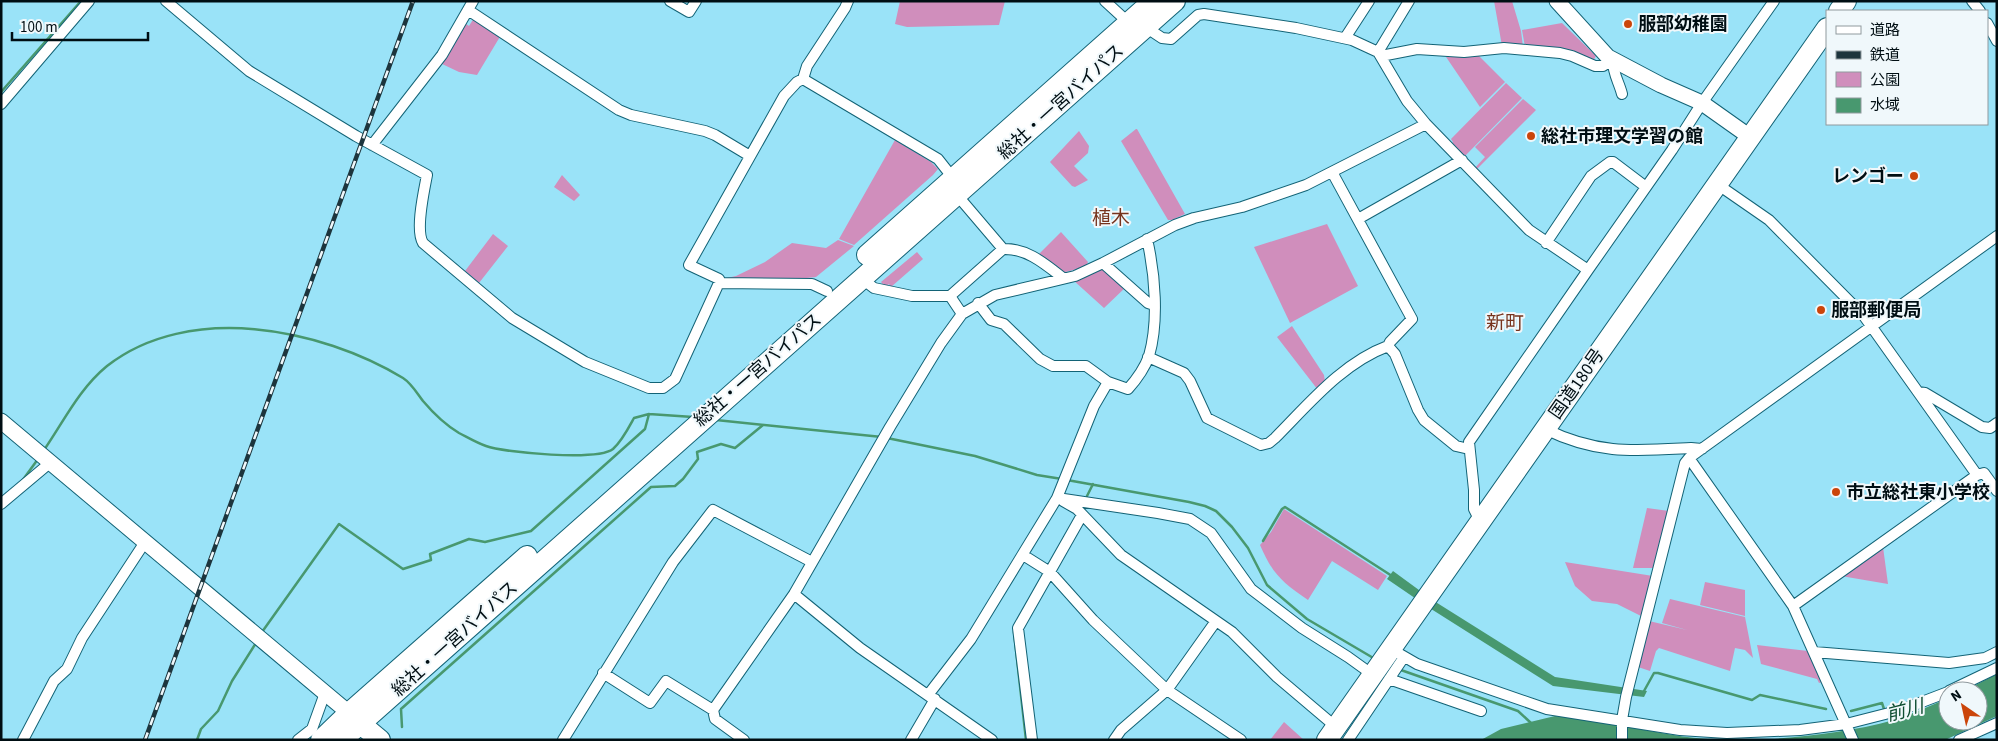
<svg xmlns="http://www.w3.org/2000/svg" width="1998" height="741" viewBox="0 0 1998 741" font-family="'Source Sans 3','Noto Sans JP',sans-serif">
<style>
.green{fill:#d08ebc}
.water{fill:#48986f}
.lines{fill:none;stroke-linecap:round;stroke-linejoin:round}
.stream{stroke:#48986f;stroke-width:2.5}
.street-casing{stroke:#136376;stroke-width:12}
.secondary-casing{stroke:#136376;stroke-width:17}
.highway-casing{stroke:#136376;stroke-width:22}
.street{stroke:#fff;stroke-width:10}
.secondary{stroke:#fff;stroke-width:15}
.highway{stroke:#fff;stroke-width:20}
.rail-casing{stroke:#1d353d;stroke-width:4.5}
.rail{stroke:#f0f8fb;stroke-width:2.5;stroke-dasharray:8;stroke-linecap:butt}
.poi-dot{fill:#cb450a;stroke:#f0f8fb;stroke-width:2}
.labels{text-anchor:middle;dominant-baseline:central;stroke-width:4;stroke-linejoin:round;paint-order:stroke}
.poi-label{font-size:18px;font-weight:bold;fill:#000e13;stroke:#f0f8fb;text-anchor:start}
.street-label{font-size:18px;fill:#000e13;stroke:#f0f8fb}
.neighbourhood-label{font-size:19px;fill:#76331d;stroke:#f0f8fb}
.water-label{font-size:19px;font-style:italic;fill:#0e4d31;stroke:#f0f8fb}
</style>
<rect width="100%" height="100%" fill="#9ae3f8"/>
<path class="green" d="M900 1H1005L999 25 907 27 895 24Z
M1494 1H1512L1521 31 1523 47 1502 46Z
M474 18 501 35 477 75 459 72 440 63 465 23 469 26Z
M1562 23 1596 56 1592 63 1525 47 1522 30Z
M1442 51 1476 53 1505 82 1480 107Z
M1506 83 1522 98 1464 157 1451 144 1453 142 1451 139Z
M1523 99 1536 110 1475 171 1474 169 1485 157 1475 147Z
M1136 129H1137L1185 214 1172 220H1168L1121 141Z
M1079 131 1089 146 1088 153 1074 166 1088 180 1075 187 1072 186 1050 162Z
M895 140 931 162 938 169 933 175 854 245 839 239Z
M562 175 580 195 574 201 554 187Z
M1327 224 1358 286 1290 323 1254 247Z
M1061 232 1088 262 1087 264 1088 266 1062 273 1038 255Z
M493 234 508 246 479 283 465 271Z
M838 240 854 246 816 277 789 280H734L727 278 736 276 765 262 792 243 826 248Z
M917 252 923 259 891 287 889 284 885 287 881 282Z
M1104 266 1127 286 1104 308 1073 280Z
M1292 326 1324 375 1325 382 1318 390 1277 337Z
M1647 508 1669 511 1655 568H1633Z
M1284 509 1387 576 1378 590 1332 561 1308 600C1282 582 1273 575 1260 545L1271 532Z
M1883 547 1888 584 1841 576Z
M1565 562 1653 576 1643 617 1617 604 1592 601 1575 586Z
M1705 582 1745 590V616L1700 605Z
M1670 599 1745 617 1753 658 1745 650 1735 648 1730 671 1659 648 1656 651 1650 671 1638 667 1649 621 1687 630 1662 623Z
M1757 645 1808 651 1822 682 1819 683 1817 679 1761 664Z
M1284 722 1304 740H1270Z"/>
<path class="water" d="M1393 571 1434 601 1555 677 1647 691 1644 697 1553 686 1428 607 1387 579Z
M1997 674V716L1945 740H1763C1807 736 1851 732 1894 720 1912 714 1930 706 1948 698V721H1978V691H1964Z
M1555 716C1613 720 1668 739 1726 740H1481L1501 729Z"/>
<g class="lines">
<path class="stream" d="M1 92 81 1
M716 420 882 437
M887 438 975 456 1037 475 1062 479
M44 450C64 421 79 389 107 366 189 302 320 328 403 378 411 383 417 393 423 401 434 414 444 424 459 433 467 437 477 443 486 446 505 453 598 461 613 449 622 441 628 429 634 418L649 414 693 417
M1067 480 1189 502 1205 506 1216 511 1232 527 1248 548 1267 585 1307 619 1375 659
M22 481 38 459
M1087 496 1093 484
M1263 541 1282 509 1285 507 1392 576
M262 632 339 524 403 569 431 560 430 554 469 539 485 542 531 531 645 429 649 414
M1014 632 1026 740
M1398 669 1518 711 1531 723
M1644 691 1654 673H1658L1752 700 1760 695 1826 709
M1851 711 1882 703 1884 709
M402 727 401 709 651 487 675 486 683 479 698 459 697 452 721 444 735 448 763 425
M197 740 201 729 218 711 232 681 256 643"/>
<g class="street-casing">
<path id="street" d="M166 1 249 71 356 136 427 175C424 191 415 230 423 243L512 318 585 362 649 388H663L675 379 718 285 721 283
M670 1 689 12 696 1
M1105 1 1130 24
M1972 1 1980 11
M468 10 619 110 631 115 705 131 715 135 750 156
M1987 23 1997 41
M1144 26 1162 38 1171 39 1198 15 1204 14 1296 28 1352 40 1378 52 1407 101 1426 124 1529 230 1588 270 1469 442 1474 490V509L1480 521
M1345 38 1369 1
M1378 52 1409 1
M1381 56 1417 49 1464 52 1504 48 1560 53 1572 56 1595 66H1603L1613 59
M1613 59C1612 72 1619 82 1622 94
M803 79 938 159 953 178 957 195 1003 249C1027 248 1045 264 1063 278
M1 104 89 1
M372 145 442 55 473 1
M1717 184 1769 220 1864 316 1977 475 1793 606
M1358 219 1462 160
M1546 243 1591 176 1610 162H1613L1646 187
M1103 263 1148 303 1154 305
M1588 270 1672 150 1702 103 1774 1
M861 278 874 288 912 296H950L962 314
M827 291 812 284 721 283 719 279 689 265 784 96 797 82 803 79 807 66 845 8 848 1
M950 296 1003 249
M978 303 991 320 1004 324 1040 359 1053 366H1086L1108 382 1128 389C1136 380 1145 367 1149 356 1159 321 1155 274 1147 239
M1388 346 1395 354 1418 410 1424 420 1456 446 1469 449
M1148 357 1184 373 1190 381 1207 418 1261 445 1269 443 1275 438C1308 405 1342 363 1388 346L1390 342 1412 319 1332 172
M1918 392 1925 393 1982 427 1990 428 1997 423
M1545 429C1598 455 1635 451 1691 448L1702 449
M1689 458 1793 606 1853 740
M1977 475 1984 473 1997 491
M1057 498 1158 513 1190 519 1211 533 1251 589 1302 628 1348 657 1373 675
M1063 501 1077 509 1121 555 1232 632 1277 677 1336 727
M1 504 51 462
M1023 555 1050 572 1093 620 1167 690 1241 740
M794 594 860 648 992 740
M1391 649 1417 664 1547 709 1680 730 1727 733 1800 730 1846 724 1901 710 1948 692
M1814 652 1949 663 1985 658 1997 652
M603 673 650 703 666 681 713 710 715 719 744 740
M1389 679 1481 711
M1949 691 1997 668
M928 695 971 639 1057 498 1094 406 1108 382
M713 710 794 594 890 427 941 343 962 314 995 295 1075 276 1103 263 1175 225 1194 218 1242 207 1306 185 1426 124
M23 740 54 681 67 669 82 638 145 542
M298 740 312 729 325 693
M563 740 673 562 713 510 812 562
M911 740 935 699
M1032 740 1018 628 1082 515
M1114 740 1121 730 1167 690 1216 621
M1348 740 1404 657
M1622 740V720L1626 697 1685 463 1689 458 1997 236
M1959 740 1997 723"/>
</g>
<g class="secondary-casing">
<path id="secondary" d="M1557 1 1608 57 1661 85 1702 103 1750 137
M1 421 349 713"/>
</g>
<g class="highway-casing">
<path id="highway" d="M1839 11 1846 1
M867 255 1153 1
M350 715 380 740
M321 740 349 713 527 556
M342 740 1175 1
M1327 740 1827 28"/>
</g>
<use href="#street" class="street"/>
<use href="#secondary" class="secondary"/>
<use href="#highway" class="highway"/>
<g class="rail-casing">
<path id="rail" d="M145 740 413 1"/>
</g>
<use href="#rail" class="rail"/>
</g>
<g class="poi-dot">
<circle cx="1628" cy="24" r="5"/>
<circle cx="1531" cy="136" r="5"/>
<circle cx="1914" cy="176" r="5"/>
<circle cx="1821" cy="310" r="5"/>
<circle cx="1836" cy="492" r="5"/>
</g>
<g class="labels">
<g class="poi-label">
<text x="1638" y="24">服部幼稚園</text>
<text x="1541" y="136">総社市理文学習の館</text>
<text x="1904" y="176" text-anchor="end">レンゴー</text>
<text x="1831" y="310">服部郵便局</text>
<text x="1846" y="492">市立総社東小学校</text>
</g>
<g class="street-label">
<text transform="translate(1061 102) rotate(-42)">総社・一宮バイパス</text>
<text transform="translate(758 370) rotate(-41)">総社・一宮バイパス</text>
<text transform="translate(1577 384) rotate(-55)">国道180号</text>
<text transform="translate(455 639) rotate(-42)">総社・一宮バイパス</text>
</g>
<g class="neighbourhood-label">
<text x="1111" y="218">植木</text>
<text x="1505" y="323">新町</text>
</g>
<g class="water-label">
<text transform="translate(1905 711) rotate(-14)">前川</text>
</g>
</g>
<rect width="1998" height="741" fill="none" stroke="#000e13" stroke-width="5"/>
<rect x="1826" y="10" width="162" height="115" fill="#f0f8fb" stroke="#909a9e"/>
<rect x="1836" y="26" width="25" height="8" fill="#ffffff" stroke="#909a9e"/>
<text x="1870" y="35" font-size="15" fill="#000e13">道路</text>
<rect x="1836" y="51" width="25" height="8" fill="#1d353d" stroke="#909a9e"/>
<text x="1870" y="60" font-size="15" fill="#000e13">鉄道</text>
<rect x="1836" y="72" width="25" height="15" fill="#d08ebc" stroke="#909a9e"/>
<text x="1870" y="85" font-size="15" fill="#000e13">公園</text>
<rect x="1836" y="98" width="25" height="15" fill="#48986f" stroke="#909a9e"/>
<text x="1870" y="110" font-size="15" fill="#000e13">水域</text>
<g transform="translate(1963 706) rotate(326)"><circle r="24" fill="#f0f8fb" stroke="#909a9e"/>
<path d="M0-4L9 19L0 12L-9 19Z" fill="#cb450a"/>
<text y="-8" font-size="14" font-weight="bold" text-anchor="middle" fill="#000e13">N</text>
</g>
<path d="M12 32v8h136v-8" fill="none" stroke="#000e13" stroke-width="2.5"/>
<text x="20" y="32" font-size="15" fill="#000e13" stroke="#f0f8fb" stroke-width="4" paint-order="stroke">100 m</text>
</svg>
